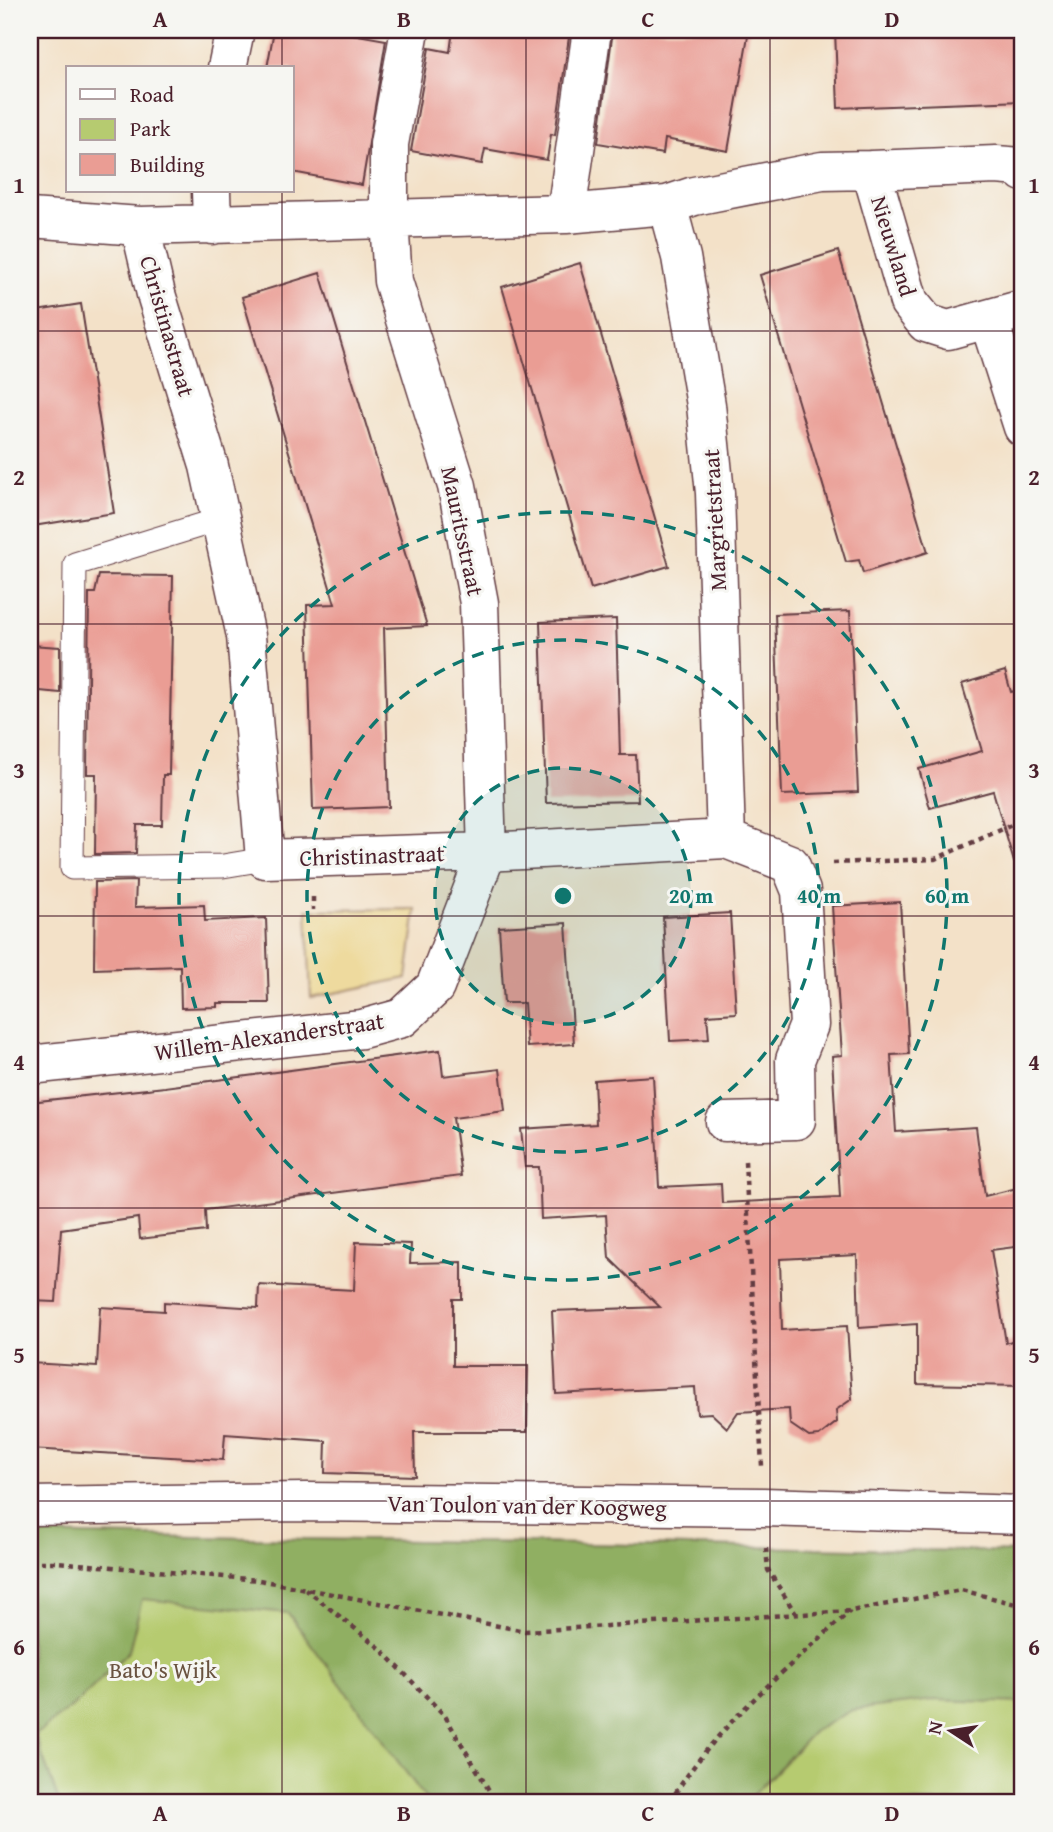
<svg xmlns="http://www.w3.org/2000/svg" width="1053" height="1832" viewBox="0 0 1053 1832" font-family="'Gentium Book Plus',serif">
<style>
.green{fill:#b6cb70;stroke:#80754e;stroke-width:2}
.forest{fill:#90af62;stroke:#6d6746;stroke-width:2}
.sand{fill:#eeda9e;stroke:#9c7c64;stroke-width:2}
.building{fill:#ea9d94}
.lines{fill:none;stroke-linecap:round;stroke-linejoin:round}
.service-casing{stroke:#633c43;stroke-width:25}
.minor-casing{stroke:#633c43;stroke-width:41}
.tertiary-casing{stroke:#633c43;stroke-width:41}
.path{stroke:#633c43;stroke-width:4.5;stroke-dasharray:5 5;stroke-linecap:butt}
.service{stroke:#fff;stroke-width:23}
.minor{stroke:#fff;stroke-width:38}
.tertiary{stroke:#fff;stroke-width:38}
.grid{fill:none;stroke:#4a1f2b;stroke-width:2;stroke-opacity:0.55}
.ring{fill:none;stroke:#0f766e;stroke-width:3.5;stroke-dasharray:12 9}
.labels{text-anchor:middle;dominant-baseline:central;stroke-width:6;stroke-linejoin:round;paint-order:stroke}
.street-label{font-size:23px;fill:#4a1f2b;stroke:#f6f6f2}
.park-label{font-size:23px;fill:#6a5340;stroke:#f6f6f2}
.centre{fill:#0f766e;stroke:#f6f6f2;stroke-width:3.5}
.ring-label{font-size:21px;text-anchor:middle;font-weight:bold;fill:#0f766e;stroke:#f6f6f2;stroke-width:6;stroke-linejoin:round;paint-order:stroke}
.neatline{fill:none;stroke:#4a1f2b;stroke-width:2.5}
.grid-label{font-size:23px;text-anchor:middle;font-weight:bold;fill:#4a1f2b}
</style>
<rect width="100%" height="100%" fill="#f6f6f2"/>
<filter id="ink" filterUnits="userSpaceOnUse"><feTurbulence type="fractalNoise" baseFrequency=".0143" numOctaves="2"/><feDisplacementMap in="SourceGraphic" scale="14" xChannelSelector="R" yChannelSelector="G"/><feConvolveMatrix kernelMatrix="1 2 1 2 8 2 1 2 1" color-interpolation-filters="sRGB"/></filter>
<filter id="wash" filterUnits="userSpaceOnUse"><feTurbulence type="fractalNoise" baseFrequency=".00686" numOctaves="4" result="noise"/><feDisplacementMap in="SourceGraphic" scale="28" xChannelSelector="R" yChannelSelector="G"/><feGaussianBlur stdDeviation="1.57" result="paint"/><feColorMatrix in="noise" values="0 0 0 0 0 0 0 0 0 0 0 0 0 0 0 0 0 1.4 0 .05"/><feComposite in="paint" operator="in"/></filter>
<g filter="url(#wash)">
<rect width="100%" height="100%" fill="#f3e1c8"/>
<path class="green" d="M30 1534 1023 1552V1802H30Z"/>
<path class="forest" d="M30 1534 1023 1552V1703L933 1700 852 1710 814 1731 747 1802H428L288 1613 142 1599 129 1651 79 1701 35 1735 59 1802H30Z"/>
<path class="sand" d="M416 909 407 978 311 998 307 910Z"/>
<g id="blocks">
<path class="building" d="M274 30H330L386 40 362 185 292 172V68H267Z
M453 30H570L555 135 551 134 547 160 485 149 482 164 411 151 429 48 450 52Z
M613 30H749L728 151 665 139 663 154 598 143Z
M835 30H1023V101L838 108Z
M838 251 928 552 863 573 859 560 846 562 760 275Z
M580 263 669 566 591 589 502 287Z
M320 273 427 626 384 628 389 807 313 810 307 605 335 604 242 297Z
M81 304 114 513 33 526 30 502V312Z
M99 575 173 576 169 775H163L162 825H137L136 853 95 854 96 774H87L89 593H95Z
M850 611 858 792 782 795 775 614Z
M616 619 620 755H636L638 801 546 803 540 622Z
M30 645 60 647V693L30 690Z
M1005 671 1011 692 1023 689V860L1014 862 993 791 930 808 919 769 982 751 962 684Z
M136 881 135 907 204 905 205 921 266 918 269 1003H217V1007L181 1008 180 966 94 969 95 882Z
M900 902 909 1054 891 1055 896 1132 976 1127 985 1196 1017 1188 1023 1246 991 1250 1006 1343 1023 1337V1386L917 1384V1324L859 1328 857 1255 780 1259 782 1330 847 1326 852 1399 836 1410 837 1422 819 1436 809 1437 790 1424 789 1409 738 1412 727 1428 711 1413 697 1414 695 1387 556 1394 552 1311 660 1307 609 1258 606 1215 541 1219 539 1167H525L521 1129 596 1124 594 1080 653 1076 659 1187 721 1184 722 1203 840 1197 832 1056 842 1055 832 906Z
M730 913 736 1013 707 1015 709 1039 670 1041 663 917Z
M566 923 574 1044 527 1047 524 1003H504L499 927Z
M440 1050 443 1076 500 1069 505 1111 453 1118 461 1176 205 1210 206 1231 140 1239 138 1218 61 1229 56 1302 30 1301V1102L165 1087Z
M356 1242 411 1244 410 1263 462 1262V1299H453V1366H528L527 1432H414L415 1476 325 1473 326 1441 225 1434 223 1460 30 1449V1363L97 1367 100 1307 164 1311V1302L258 1308 259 1285 354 1290Z"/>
</g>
</g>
<g filter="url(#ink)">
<use href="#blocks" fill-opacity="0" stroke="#633c43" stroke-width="2"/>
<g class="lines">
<g class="service-casing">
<path id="service" d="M221 519 75 564 72 868 223 866 265 859"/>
</g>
<g class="minor-casing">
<path id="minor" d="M227 68 235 30
M1023 172 1021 167 996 165 871 170 909 302 926 323 948 330 1023 309
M211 191 212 225
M667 205 681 257 706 405 715 493 726 839
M566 214 592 30
M30 218 140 226 566 214 667 205 694 196 822 171 871 170
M140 226 156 294 209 466 246 636 265 859 487 852 726 839 790 864 801 891 809 1025 795 1060 796 1120 725 1122
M989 321 1023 427
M30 1065 362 1029 402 1018 435 987 487 852 479 603 457 486 393 281 389 220V144L410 30"/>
</g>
<g class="tertiary-casing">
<path id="tertiary" d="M30 1506 306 1502 764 1507 1023 1515"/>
</g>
<path class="path" d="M833 863 935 859 1023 820
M313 897V910
M745 1161 762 1466
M766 1548 768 1570 796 1614
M30 1562H56L259 1580 525 1631 851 1611 961 1590 1023 1606
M305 1589 381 1649 445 1716 496 1802
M670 1802C715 1726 786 1670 850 1611"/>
<use href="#service" class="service"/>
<use href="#minor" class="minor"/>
<use href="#tertiary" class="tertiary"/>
</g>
</g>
<path class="grid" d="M282 30V68M526 30V1802M770 30V1802M282 191V1802M30 331H1023M30 624H1023M30 916H1023M30 1208H1023M30 1501H1023"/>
<circle cx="563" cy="896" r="128" fill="#0f766e" fill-opacity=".12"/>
<g class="ring">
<circle cx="563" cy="896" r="128"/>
<circle cx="563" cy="896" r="256"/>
<circle cx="563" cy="896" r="384"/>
</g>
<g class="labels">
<g class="street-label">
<text transform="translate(894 246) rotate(73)">Nieuwland</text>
<text transform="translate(168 326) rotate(74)">Christinastraat</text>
<text transform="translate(714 520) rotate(-93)">Margrietstraat</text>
<text transform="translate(463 531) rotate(78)">Mauritsstraat</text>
<text transform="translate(372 855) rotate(-2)">Christinastraat</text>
<text transform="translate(269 1036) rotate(-8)">Willem-Alexanderstraat</text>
<text transform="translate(527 1505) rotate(1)">Van Toulon van der Koogweg</text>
</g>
<g class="park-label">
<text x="163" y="1669">Bato's Wijk</text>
</g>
</g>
<circle cx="563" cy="896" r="10" class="centre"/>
<g class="ring-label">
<text x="691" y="903">20 m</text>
<text x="819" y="903">40 m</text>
<text x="947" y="903">60 m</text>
</g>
<rect width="1053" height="1832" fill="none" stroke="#f6f6f2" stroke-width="77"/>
<rect x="66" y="66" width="228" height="126" fill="#f6f6f2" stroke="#b1a0a2" stroke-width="2"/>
<rect x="80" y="89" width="35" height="10" fill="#ffffff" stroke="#b1a0a2" stroke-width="2"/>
<text x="130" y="102" font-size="21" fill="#4a1f2b">Road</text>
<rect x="80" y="119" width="35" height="21" fill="#b6cb70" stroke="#b1a0a2" stroke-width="2"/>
<text x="130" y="136" font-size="21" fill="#4a1f2b">Park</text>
<rect x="80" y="154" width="35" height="21" fill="#ea9d94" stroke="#b1a0a2" stroke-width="2"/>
<text x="130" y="172" font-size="21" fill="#4a1f2b">Building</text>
<g transform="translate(951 1731) rotate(282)" stroke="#f6f6f2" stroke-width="5" paint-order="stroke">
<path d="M0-5L12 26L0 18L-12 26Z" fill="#4a1f2b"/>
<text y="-10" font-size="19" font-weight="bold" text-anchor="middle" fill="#4a1f2b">N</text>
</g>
<rect x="38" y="38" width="976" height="1756" class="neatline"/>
<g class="grid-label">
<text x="160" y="27">A</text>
<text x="404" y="27">B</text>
<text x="648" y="27">C</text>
<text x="892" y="27">D</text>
<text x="19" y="193">1</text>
<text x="1034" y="193">1</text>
<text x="19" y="485">2</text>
<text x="1034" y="485">2</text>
<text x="19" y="778">3</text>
<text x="1034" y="778">3</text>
<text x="19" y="1070">4</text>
<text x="1034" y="1070">4</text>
<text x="19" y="1363">5</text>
<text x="1034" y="1363">5</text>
<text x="19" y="1655">6</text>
<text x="1034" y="1655">6</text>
<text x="160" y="1821">A</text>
<text x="404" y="1821">B</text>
<text x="648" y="1821">C</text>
<text x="892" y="1821">D</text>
</g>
</svg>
